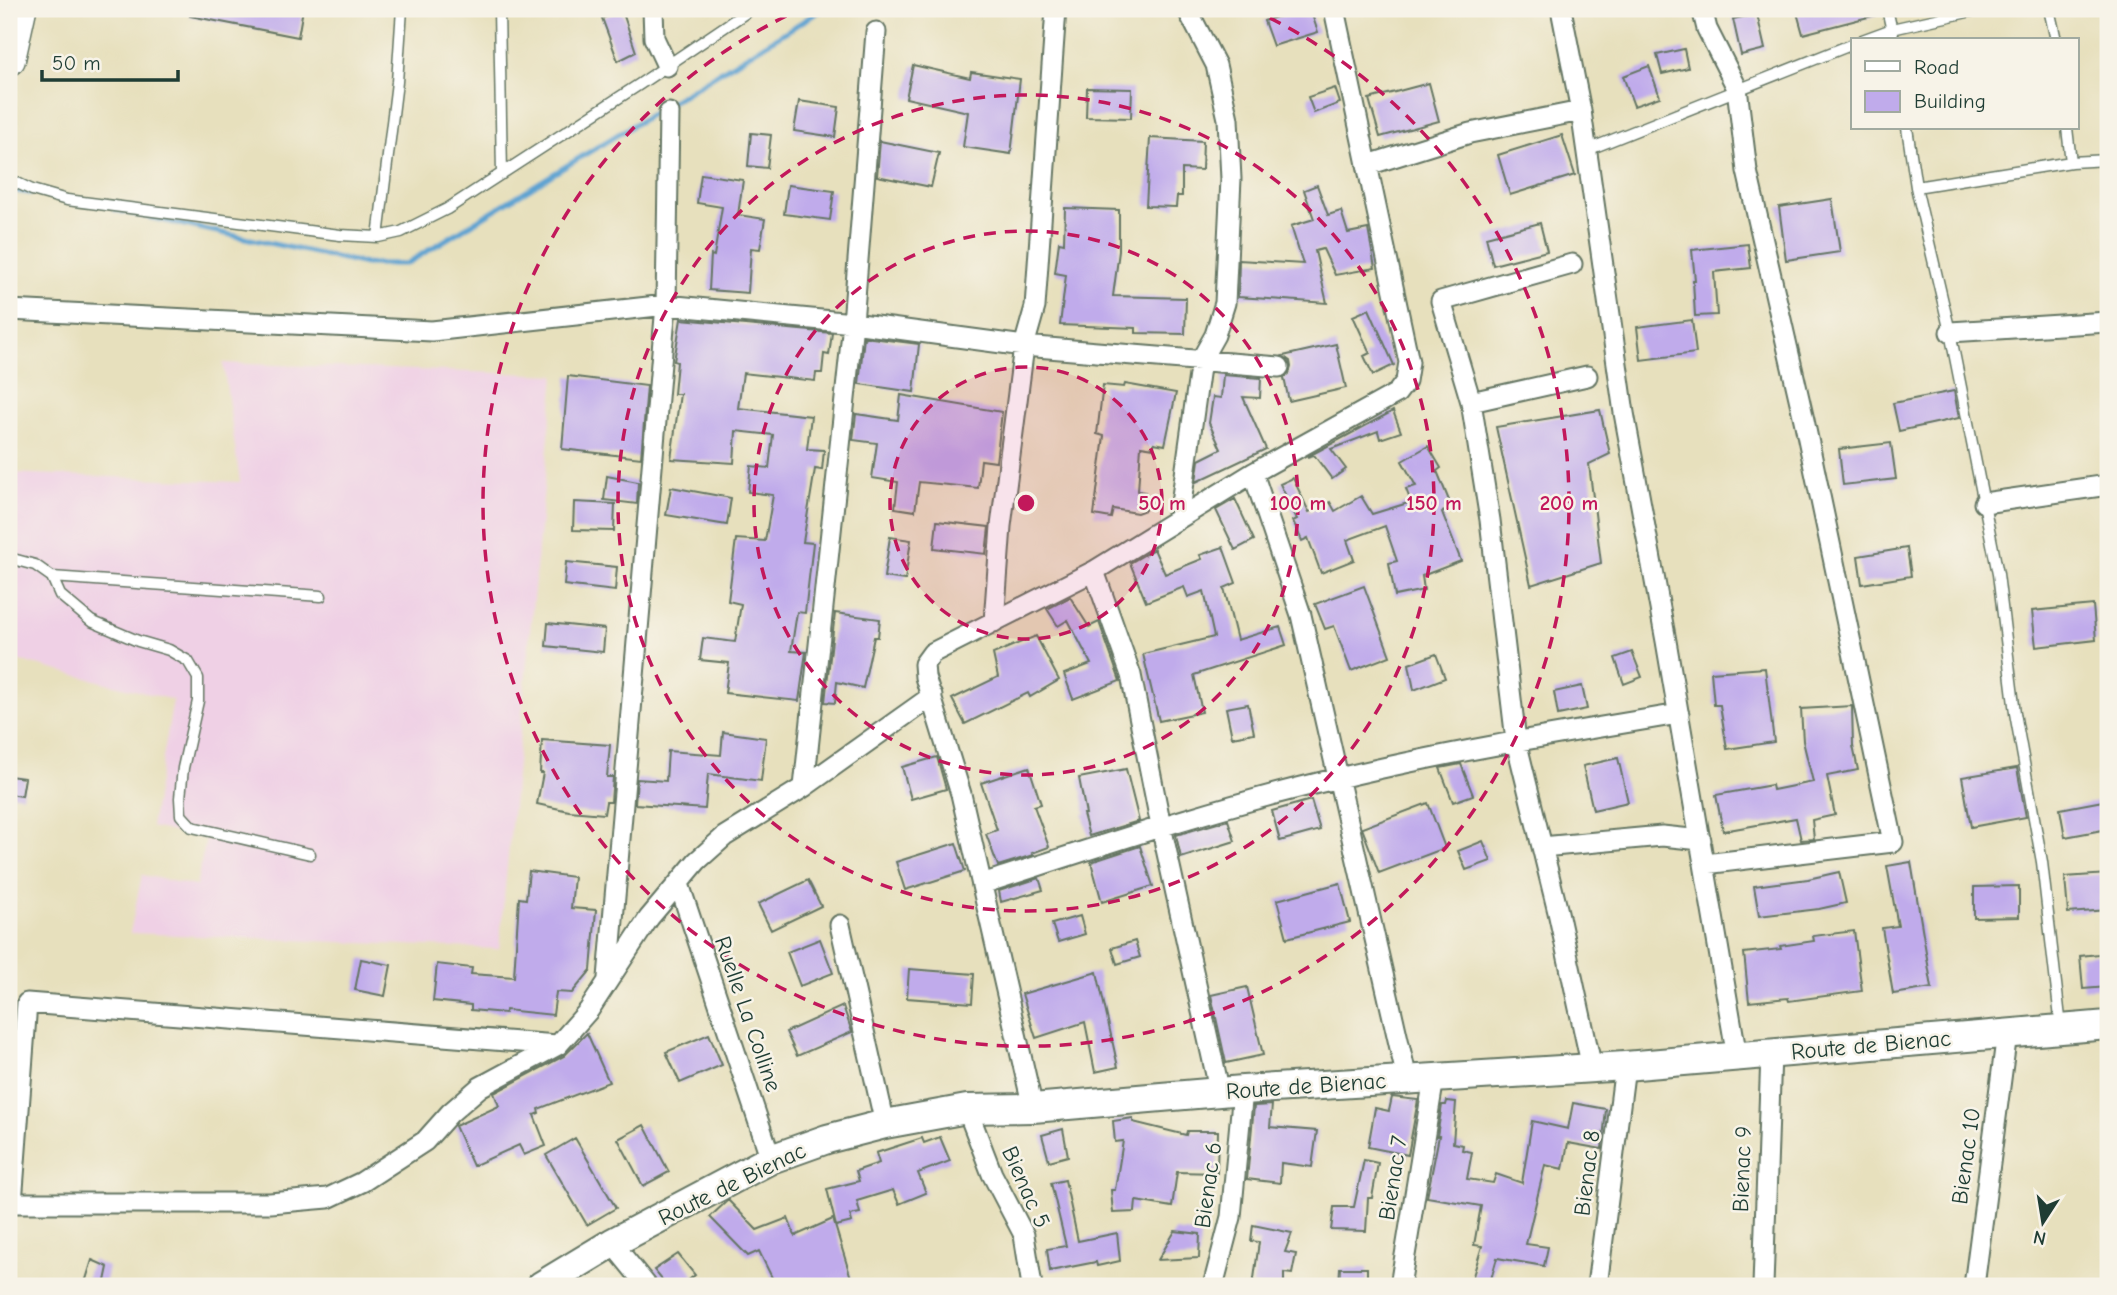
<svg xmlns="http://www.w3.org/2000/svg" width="2117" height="1295" viewBox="0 0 2117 1295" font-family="'Comic Neue',sans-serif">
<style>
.built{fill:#efd0e5}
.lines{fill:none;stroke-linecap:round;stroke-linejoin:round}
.stream{stroke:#5ca2d1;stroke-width:5}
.building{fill:#c0abeb}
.service-casing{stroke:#657664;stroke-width:13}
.minor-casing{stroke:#657664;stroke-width:23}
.secondary-casing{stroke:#657664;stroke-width:32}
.primary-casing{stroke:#657664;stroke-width:35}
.service{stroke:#fff;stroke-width:10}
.minor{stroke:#fff;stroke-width:19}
.secondary{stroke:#fff;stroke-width:28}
.primary{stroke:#fff;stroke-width:32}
.ring{fill:none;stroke:#c2185b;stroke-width:3.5;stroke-dasharray:12 9}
.labels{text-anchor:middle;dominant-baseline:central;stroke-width:5;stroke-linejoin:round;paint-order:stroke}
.street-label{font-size:23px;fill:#1f3d34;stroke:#f7f3e8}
.centre{fill:#c2185b;stroke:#f7f3e8;stroke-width:3.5}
.ring-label{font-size:21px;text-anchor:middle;font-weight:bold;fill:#c2185b;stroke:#f7f3e8;stroke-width:5;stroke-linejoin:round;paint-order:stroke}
</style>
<rect width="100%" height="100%" fill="#f7f3e8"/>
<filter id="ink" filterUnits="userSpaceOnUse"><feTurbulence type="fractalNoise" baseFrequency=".0143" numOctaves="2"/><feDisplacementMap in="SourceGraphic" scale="14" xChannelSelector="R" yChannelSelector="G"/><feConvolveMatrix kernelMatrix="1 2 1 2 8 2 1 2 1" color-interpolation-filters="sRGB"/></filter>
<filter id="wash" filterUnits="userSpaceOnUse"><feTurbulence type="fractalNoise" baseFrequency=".00686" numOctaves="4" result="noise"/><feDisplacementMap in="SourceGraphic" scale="28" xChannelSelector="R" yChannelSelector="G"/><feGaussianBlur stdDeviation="1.57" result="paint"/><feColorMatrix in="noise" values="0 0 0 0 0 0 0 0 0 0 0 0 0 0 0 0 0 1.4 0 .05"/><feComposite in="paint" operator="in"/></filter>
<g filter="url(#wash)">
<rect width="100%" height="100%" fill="#e7e0bd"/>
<path class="built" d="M223 363 555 375 499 949 130 933 142 875 196 886 206 839 151 827 173 700 9 658V473L240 482Z"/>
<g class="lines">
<path class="stream" d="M9 190 30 193
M115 210 366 264H406L823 9"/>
</g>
<g id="blocks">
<path class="building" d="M191 9H303L298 37 190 16Z
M1301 9H1310L1318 32 1273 46 1264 21Z
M1796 9H1880V14L1803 34Z
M622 10 636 52 618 61 602 18Z
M1757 14 1765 49 1741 55 1733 19Z
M1684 49 1688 68 1662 74 1657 55Z
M913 65 970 78 971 72 1020 79 1011 154 963 147 968 112 906 98Z
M1649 66 1660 97 1634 106 1623 76Z
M1429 83 1439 121 1380 137 1369 99Z
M1087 88 1132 89 1131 118 1086 117Z
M1335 88 1340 103 1314 113 1308 97Z
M799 101 839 107 835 137 794 131Z
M751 133 771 135 767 168 748 166Z
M1562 135 1575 175 1510 195 1498 155Z
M1150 138 1203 141 1202 170 1182 169V196H1177L1176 207 1146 206Z
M880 141 939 153 931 187 877 176Z
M701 174 743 180 738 215 765 219 760 249 751 248 748 293 709 290 711 255 714 256 722 207 697 203Z
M788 185 834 191 830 220 784 214Z
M1317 185 1328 215 1341 211 1348 233 1368 229 1375 268 1335 275 1323 249 1315 251 1327 303 1238 297 1239 260 1303 264 1291 226 1314 219 1304 190Z
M1832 199 1840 252 1786 260 1779 207Z
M1065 208 1119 210V251L1113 296 1186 298 1185 334 1136 333V328L1060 325 1066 275 1055 273 1059 242 1064 243Z
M1540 223 1547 251 1493 265 1486 237Z
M1748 244 1751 268 1714 272 1717 315 1695 316 1693 280H1695L1692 250Z
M1369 309 1394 365 1373 375 1364 356 1370 353 1353 316Z
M681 319 832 333 829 355 824 354 822 373H816L815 381 743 373 738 408 811 416 807 449 824 450 822 470 815 469 803 542 813 543 805 613 797 612 791 651 806 652 799 701 725 693 729 663 700 660 703 638 735 642 741 604 728 601 736 539 765 541 773 495 748 492 751 466 769 468 773 435 736 431 734 463 671 459 680 394H674L677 362 674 361Z
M1692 320 1696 353 1641 360 1637 327Z
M864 337 919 344 914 392 859 384Z
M1336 344 1346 388 1289 401 1284 378 1289 374 1291 367 1290 361 1283 356Z
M1223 375 1261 378 1260 398 1243 397 1266 449 1196 482 1199 460 1221 449 1209 423 1213 397 1221 398Z
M568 376 647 386 641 458 562 449Z
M1125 384 1176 393 1165 445 1154 443V448L1141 446 1138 491 1145 492V510L1137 513 1113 509 1111 518 1094 515 1104 436 1097 434 1103 385 1124 387Z
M1954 391 1959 418 1899 431 1893 403Z
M901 395 1002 412 996 462 981 460 978 488 919 482 915 511 895 508 898 482 872 478 877 443 853 440 856 414 898 420Z
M1600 410 1610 454 1589 464 1601 563 1531 585 1496 427Z
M1393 411 1401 432 1380 439 1378 431 1331 449 1346 469 1332 479 1314 455 1307 457Z
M1891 443 1896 479 1843 485 1839 449Z
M1428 446 1441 468 1437 471 1452 508 1442 512 1461 561 1422 576 1424 590 1395 596 1389 563 1397 561 1385 526 1347 540 1354 560 1321 573 1308 538 1302 541 1293 521 1297 519 1280 484 1293 478 1309 512 1330 502 1335 511 1361 496 1372 514 1411 502 1406 489 1416 486 1402 461Z
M607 476 638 482 637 504 604 500Z
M671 487 731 498 727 525 666 515Z
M1235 499 1254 540 1235 550 1216 510Z
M574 502 615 504 614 531 573 530Z
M937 521 989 527 986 554 934 548Z
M890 537 911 540 905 580 884 577Z
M1223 547 1236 583 1224 588 1237 640 1280 627 1286 645 1194 675 1202 712 1159 721 1143 654 1214 637 1204 591 1188 597 1184 587 1146 602 1130 563 1154 549 1165 574 1202 559 1200 555Z
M1907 548 1911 576 1862 584 1858 556Z
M566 562 617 567 615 591 564 585Z
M1364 586 1390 656 1351 671 1334 626 1325 629 1315 604Z
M1070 597 1089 627 1099 622 1120 681 1073 699 1064 674 1091 664 1068 620 1058 626 1047 609Z
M2093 605 2096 640 2036 647 2032 611Z
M835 613 880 619 878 637H874L863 688 837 682 835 703 825 702Z
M548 623 605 629 603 652 546 646Z
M1036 636 1059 680 1030 697 1028 693 965 724 952 699 998 677 993 654Z
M1632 652 1642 677 1624 684 1615 658Z
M1436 654 1445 678 1414 690 1409 664Z
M1765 668 1774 742 1727 749 1720 705H1714L1711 672Z
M1582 686 1587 709 1558 715 1554 692Z
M1248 704 1254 733 1232 737 1226 708Z
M1852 706 1853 746 1858 770 1827 776 1835 815 1812 820 1814 839 1801 840 1796 818 1723 831 1716 795 1772 785 1773 790 1813 782 1803 741 1801 709Z
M723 732 766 738 761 781 708 774 705 809 635 804 637 779 666 781 668 751 721 755Z
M542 740 610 745 607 777H613L611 802H606L604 814 569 811 537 804 543 773H540Z
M937 757 946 789 911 799 902 767Z
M1618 758 1628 802 1593 810 1583 766Z
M1461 764 1473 795 1453 802 1440 768Z
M1029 767 1041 804 1034 806 1049 847 1032 853 1033 855 998 866 986 834 997 830 981 783Z
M2017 768 2026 817 1971 827 1962 777Z
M1126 769 1139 821 1089 836 1083 814H1086L1079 778Z
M9 776 25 778 22 796 9 794Z
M1311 800 1320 830 1280 841 1272 811Z
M2108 800V829L2065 837 2060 809Z
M1428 803 1445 848 1379 873 1362 828Z
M1228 820 1235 841 1181 858 1176 835Z
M1483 841 1491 861 1466 870 1458 851Z
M956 843 965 871 905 890 896 862Z
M1140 846 1153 886 1102 902 1091 862Z
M1911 862 1932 988 1893 994 1882 928 1898 926 1887 866Z
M529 871 574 877 571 908 596 910 591 970 572 993 556 992 553 1015 506 1010 505 1013 471 1010V1005L433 1001 437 964 472 968 471 974 514 977 519 898 526 899Z
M1839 872 1846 903 1819 909 1759 916 1754 886 1808 879Z
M2108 874V910L2068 913 2065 877Z
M1039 878 1043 890 1001 902 999 891Z
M808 880 821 906 771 930 758 904Z
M1340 883 1350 922 1287 938 1277 900Z
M2019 886V917L1974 918V887Z
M1080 916 1085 934 1058 942 1052 924Z
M1854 931 1862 991 1789 1001 1788 998 1749 1002 1744 953 1781 949 1780 946 1814 941 1813 936Z
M820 939 833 973 800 986 787 952Z
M1135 941 1140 957 1117 964 1112 948Z
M2108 953V987L2083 989 2080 956Z
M361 959 391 965 385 996 355 990Z
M909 969 974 974 972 1003 907 998Z
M1097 972 1118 1067 1095 1072 1085 1022 1036 1038 1022 994Z
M1247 987 1263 1055 1226 1063 1211 995Z
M843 1006 852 1032 797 1056 786 1032Z
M587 1033 609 1082 538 1109 539 1113 534 1115 546 1146 524 1155 519 1145 473 1166 455 1126 499 1106 494 1093 564 1056Z
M709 1034 722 1065 680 1083 666 1052Z
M1392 1097 1418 1100 1408 1155 1368 1147 1375 1108 1389 1111Z
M1447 1101 1456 1102 1453 1143 1463 1145 1462 1150 1472 1152 1467 1179 1493 1183 1496 1174 1522 1183 1532 1121 1568 1129 1573 1103 1606 1109 1602 1149 1568 1143 1563 1169 1545 1165 1526 1244 1548 1247 1544 1266 1497 1258 1489 1286H1470L1482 1246 1474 1245 1481 1206 1427 1197 1439 1136H1437L1442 1105H1446Z
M1272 1105 1270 1127 1317 1131 1312 1167 1281 1163 1280 1183 1247 1179 1254 1106Z
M1133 1118V1122L1186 1135 1187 1131H1218L1217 1173 1177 1172 1172 1207 1136 1201 1135 1212 1113 1213 1111 1190H1115L1123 1141 1115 1142 1113 1121Z
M644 1125 669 1172 643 1186 618 1139Z
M1063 1129 1068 1156 1049 1161 1042 1135Z
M940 1137 950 1161 918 1173 926 1193 899 1204 893 1190 857 1201 860 1213 850 1215 852 1222 836 1226 827 1189 859 1181 856 1171 879 1163 876 1153 922 1138 924 1143Z
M575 1138 616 1208 587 1225 546 1155Z
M1364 1160 1378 1163 1372 1198H1368L1366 1231 1331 1230 1334 1207H1354Z
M1065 1180 1078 1241 1117 1233 1120 1261 1097 1266 1096 1262 1050 1271 1047 1249 1066 1246 1051 1183Z
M728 1200 757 1230 788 1218 795 1236 833 1219 851 1278 821 1286H776L759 1251 748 1256 710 1217Z
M1253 1225 1292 1233 1285 1252 1296 1254 1292 1274 1284 1273V1286H1253L1259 1242 1251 1241Z
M1175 1231 1200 1234 1199 1258 1158 1260Z
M678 1254 695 1275 681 1286H667L654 1270Z
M92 1260 108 1267 104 1286H84Z
M1340 1268H1367V1286H1339Z"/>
</g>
</g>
<g filter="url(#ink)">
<use href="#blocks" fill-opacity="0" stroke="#657664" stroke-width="2"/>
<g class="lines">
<g class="service-casing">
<path id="service" d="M499 9 502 174
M1887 9 1894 40
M2049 9 2056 40
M1862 40 1892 29 1981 9
M1907 128 1916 187 1950 332 1998 574 2015 713 2042 862 2061 1027
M2067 128 2071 162
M1587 150 1853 44
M9 179 32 190 67 200 340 235 378 237 401 232 447 209 640 84 751 9
M1916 187 2071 162 2108 160
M378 237 397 82 402 9
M9 558 35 565 52 577 60 595 91 621 138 641 169 650 188 661 198 678V701L183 768 180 798 181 815 192 827 310 854
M52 577 321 596"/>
</g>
<g class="minor-casing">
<path id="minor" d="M653 9 654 38 667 66
M1561 9 1581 111 1624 413 1666 641 1737 1057
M1702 9 1707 29 1737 88 1747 171 1804 420 1893 842 1705 864
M1368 165 1470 133 1581 111
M1572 264 1441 301 1471 402 1490 520 1516 741 1558 912 1592 1068
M9 310 432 331 666 305 853 323 1024 346 1279 367
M1950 332 2108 322
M1471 402 1587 376
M1253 473 1301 615 1407 1079
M1984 503 2108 485
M1179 518 1201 360 1215 335 1225 303 1231 179 1228 119 1216 65 1187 9
M994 622 1001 526 1024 346 1035 307 1056 9
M804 787 853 323 876 32
M1542 847 1662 836 1701 840
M679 884 771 1159
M982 884C1100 846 1218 806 1339 778 1451 751 1565 733 1679 714
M840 925 885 1124
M608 978 666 305 669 113
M1220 1093 1161 826 1131 675 1094 571 1253 473 1397 393 1406 381 1409 362 1334 9
M1033 1108 961 794 925 677 924 664 932 653 1094 571
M967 1109 992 1174 1024 1235 1032 1286
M9 1203H270L328 1198 362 1182 425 1141 450 1113 480 1087 558 1045 589 1010 649 918 697 861 725 836 804 787 932 696
M12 1203 27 1003 557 1045
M612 1243 647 1286
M1213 1286 1231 1217 1243 1090
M1400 1286 1434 1078
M1597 1286 1625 1066
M1763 1286 1771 1053
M1974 1286 2007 1033"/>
</g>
<g class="secondary-casing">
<path id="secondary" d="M541 1286 612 1243 771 1159 827 1139 885 1124 967 1109 1033 1108 1243 1090 1625 1066 2108 1025"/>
</g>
<g class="primary-casing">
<path id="primary" d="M9 59 20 9"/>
</g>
<use href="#service" class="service"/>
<use href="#minor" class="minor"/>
<use href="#secondary" class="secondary"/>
<use href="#primary" class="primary"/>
</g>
</g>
<circle cx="1026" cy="503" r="136" fill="#c2185b" fill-opacity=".12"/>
<g class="ring">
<circle cx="1026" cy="503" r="136"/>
<circle cx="1026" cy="503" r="272"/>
<circle cx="1026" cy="503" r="408"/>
<path d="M1251 9A543 543 0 1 1 801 9"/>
</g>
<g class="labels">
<g class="street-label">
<text transform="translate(748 1014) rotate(71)">Ruelle La Colline</text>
<text transform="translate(1871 1045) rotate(-5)">Route de Bienac</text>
<text transform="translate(1306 1086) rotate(-4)">Route de Bienac</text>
<text transform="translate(1966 1156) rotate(-82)">Bienac 10</text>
<text transform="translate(1742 1169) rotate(-88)">Bienac 9</text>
<text transform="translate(1587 1173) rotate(-83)">Bienac 8</text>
<text transform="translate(1393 1178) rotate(-81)">Bienac 7</text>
<text transform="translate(732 1184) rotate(-26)">Route de Bienac</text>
<text transform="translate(1208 1185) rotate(-82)">Bienac 6</text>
<text transform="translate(1026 1187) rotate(66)">Bienac 5</text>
</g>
</g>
<circle cx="1026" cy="503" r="10" class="centre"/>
<g class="ring-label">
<text x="1162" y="510">50 m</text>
<text x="1298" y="510">100 m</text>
<text x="1434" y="510">150 m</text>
<text x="1569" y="510">200 m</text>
</g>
<rect width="2117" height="1295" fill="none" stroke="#f7f3e8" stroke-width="35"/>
<rect x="1851" y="38" width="228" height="91" fill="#f7f3e8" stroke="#a1aaa0" stroke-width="2"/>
<rect x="1865" y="61" width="35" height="10" fill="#ffffff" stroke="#a1aaa0" stroke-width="2"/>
<text x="1914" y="74" font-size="21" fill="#1f3d34">Road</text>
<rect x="1865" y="91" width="35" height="21" fill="#c0abeb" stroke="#a1aaa0" stroke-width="2"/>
<text x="1914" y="108" font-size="21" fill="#1f3d34">Building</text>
<g transform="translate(2043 1222) rotate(192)" stroke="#f7f3e8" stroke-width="5" paint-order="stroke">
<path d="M0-5L12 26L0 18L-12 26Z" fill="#1f3d34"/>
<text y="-10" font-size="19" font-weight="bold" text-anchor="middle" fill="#1f3d34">N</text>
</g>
<path d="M42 70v10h136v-10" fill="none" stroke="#1f3d34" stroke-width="3.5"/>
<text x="52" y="70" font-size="21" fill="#1f3d34" stroke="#f7f3e8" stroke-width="5" paint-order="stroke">50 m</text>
</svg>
